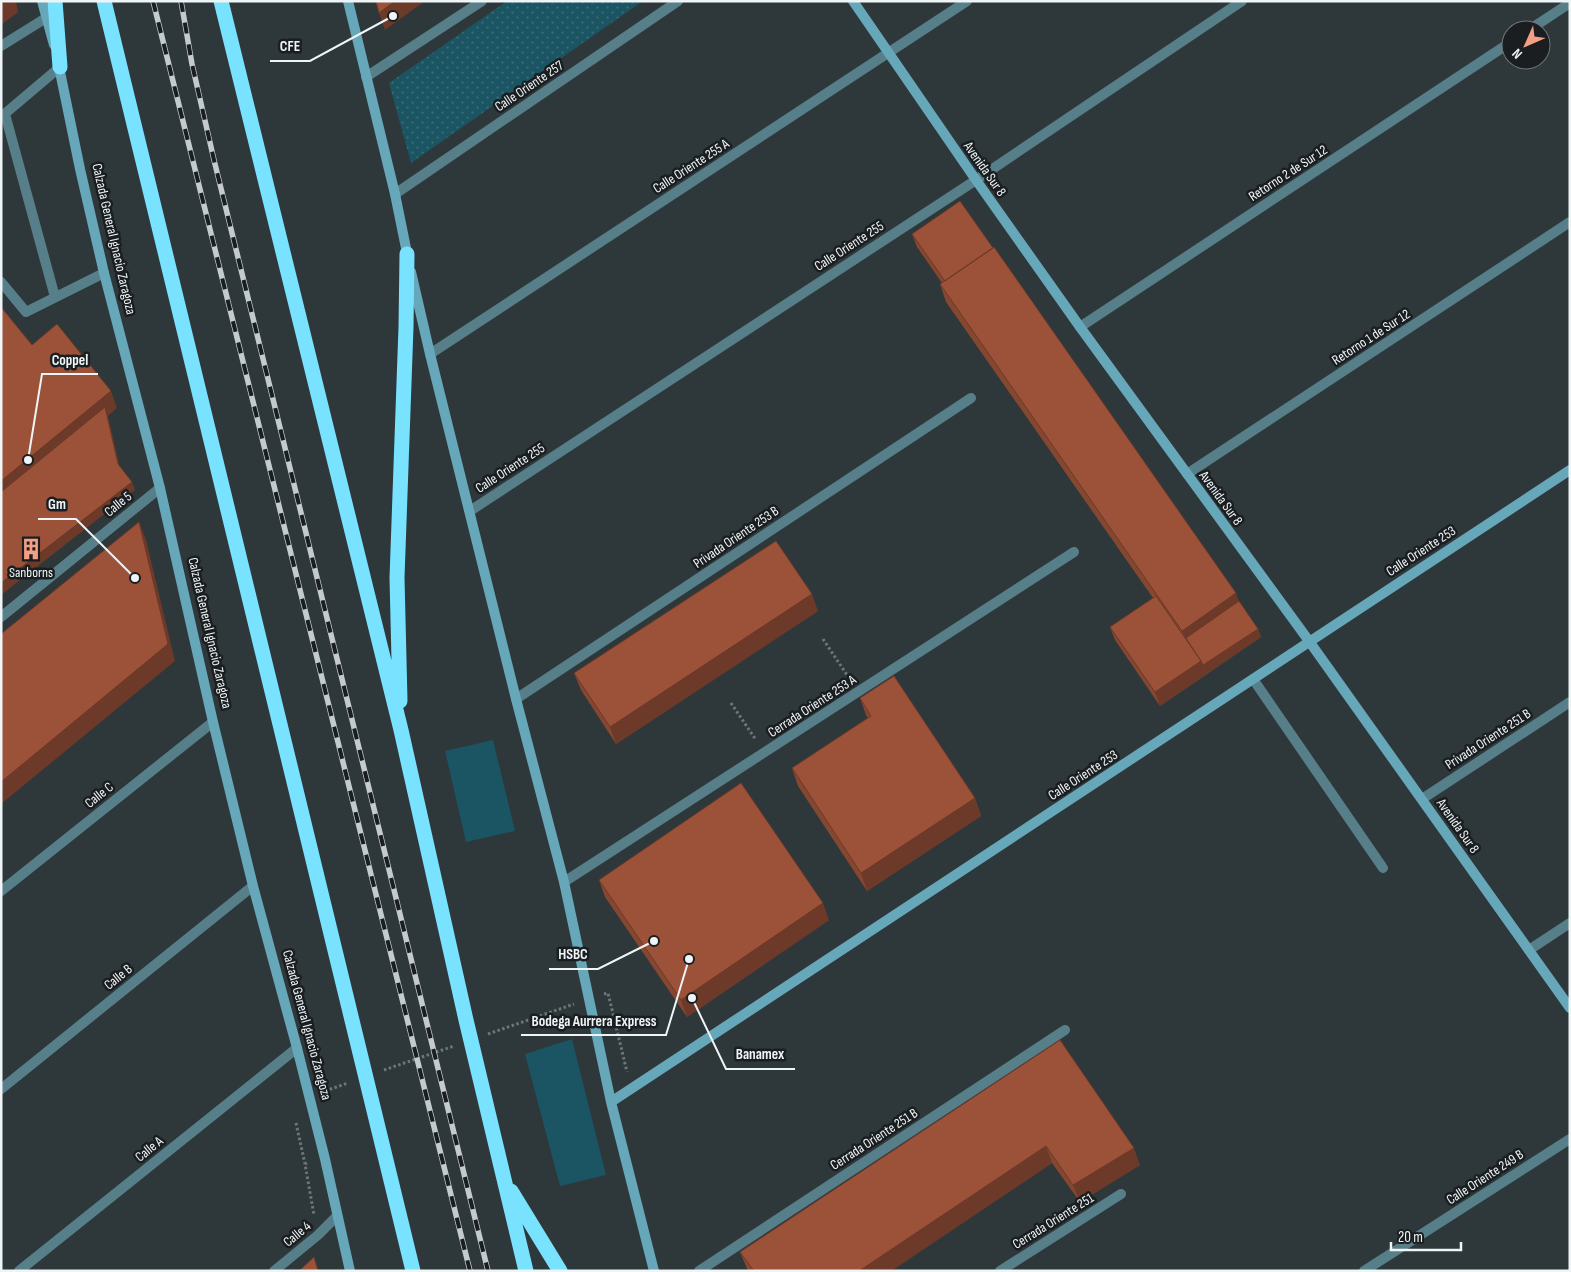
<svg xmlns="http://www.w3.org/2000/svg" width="1571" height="1272" viewBox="0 0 1571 1272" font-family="'Sofia Sans Condensed',sans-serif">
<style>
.grass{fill:url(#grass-dots)}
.pitch{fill:#1b5462}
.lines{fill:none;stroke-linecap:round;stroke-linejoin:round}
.path{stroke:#6d7678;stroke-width:3;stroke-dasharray:2.5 2.5;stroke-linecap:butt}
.lane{stroke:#577f8a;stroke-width:10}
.street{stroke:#577f8a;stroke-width:10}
.secondary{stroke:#66a7b9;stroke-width:10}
.highway{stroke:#78e2ff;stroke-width:15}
.rail-casing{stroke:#c4cbcd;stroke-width:5.5}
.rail{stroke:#1a1e20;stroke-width:4;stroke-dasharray:11;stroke-linecap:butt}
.wall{fill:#864731}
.shaded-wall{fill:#6d3928}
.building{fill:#9c5239;stroke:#6d3928}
.labels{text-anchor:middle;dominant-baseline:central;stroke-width:5;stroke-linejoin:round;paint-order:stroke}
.street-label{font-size:14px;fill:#eff5f7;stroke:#1a1e20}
.poi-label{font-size:14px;fill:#eff5f7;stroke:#1a1e20}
.leader{fill:none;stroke:#eff5f7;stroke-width:2}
.callout-dot{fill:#eff5f7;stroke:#1a1e20;stroke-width:2}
.callout-label{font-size:15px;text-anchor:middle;font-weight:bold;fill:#eff5f7;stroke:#1a1e20;stroke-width:5;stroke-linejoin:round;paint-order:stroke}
</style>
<defs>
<pattern id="grass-dots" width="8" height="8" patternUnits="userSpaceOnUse" patternTransform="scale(1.25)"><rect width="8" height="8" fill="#1b5462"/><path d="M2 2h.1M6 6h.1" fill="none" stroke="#3c6d79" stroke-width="1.8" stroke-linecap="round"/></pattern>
</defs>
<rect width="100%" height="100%" fill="#2e383b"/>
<path class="grass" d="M507 1H643L411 163 389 83Z"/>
<path class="pitch" d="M493 740 515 831 466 842 445 751Z
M572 1039 606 1175 560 1186 525 1054Z"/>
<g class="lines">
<path class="path" d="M823 639 849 678
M731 703 756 740
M604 994 608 993 627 1072
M488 1034 574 1004
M384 1070 454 1046
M325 1091 348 1083
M296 1123 305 1164
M307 1163 305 1164 314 1215"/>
<path class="lane" d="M1 46 46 18
M5 114 55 297
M1 117 60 67
M1 282 26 312 104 273
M1253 679 1383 868"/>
<path class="street" d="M1529 30 1570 3
M366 77 482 1
M395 194 678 1
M1080 327 1511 42
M430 354 967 1
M1187 474 1570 222
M470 511 976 180 1242 1
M1 617 160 488
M516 699 971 398
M1422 799 1570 702
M564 882 1074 552
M1 891 213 722
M1529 950 1570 923
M1 1089 253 886
M19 1271 297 1048
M274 1271 318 1235 337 1216
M699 1271 1065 1030
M1000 1271 1121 1194
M1364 1271 1570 1139"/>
<path class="secondary" d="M42 1 54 45
M348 1 395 194 408 258
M853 1 976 180 1080 327 1309 641 1570 1008
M58 62 80 169 104 273 160 488 213 722 253 886 297 1048 325 1159 350 1271
M411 272 430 354 516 699 564 882 611 1102 654 1271
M611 1102 1570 470"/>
<path class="highway" d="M55 1 60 67
M104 1 413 1271
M221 1 401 730 466 1020 526 1271
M400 701 397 578 406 327 407 254
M511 1191 560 1271"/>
<g class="rail-casing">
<path id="rail" d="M153 1 470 1271
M181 1 192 64 214 160 488 1271"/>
</g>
<use href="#rail" class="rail"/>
</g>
<path class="wall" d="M912 234 1239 601 1258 629 1261 637 1160 706 1115 640 1110 627 1153 598 946 302 940 284 942 283 917 247Z
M818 611 616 744 581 690 574 673Z
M860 698 975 798 981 816 867 891 798 786 792 768 868 718 866 715Z
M599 880 829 920 687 1017 605 897Z
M1060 1040 1140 1165 1080 1202 1052 1163 891 1271H748L740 1252Z"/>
<path class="shaded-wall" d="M4 1H16L18 12 1 25V3Z
M395 1H425L385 30 379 13Z
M111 391 117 408 108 416 121 473 1 503V481Z
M132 482 135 490 1 595V583Z
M139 522 146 540 175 661 1 804V782Z
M1236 593 1242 610 1185 639 1182 631Z
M812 594 818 611 616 744 610 727Z
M1258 629 1261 637 1206 674 1203 665Z
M1201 661 1206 674 1160 706 1155 692Z
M975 798 981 816 867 891 861 873Z
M823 903 829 920 687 1017 681 1000Z
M1046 1146 1052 1163 891 1271H859Z
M1134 1148 1140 1165 1080 1202 1073 1185Z"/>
<path class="building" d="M376 1H395L379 13Z
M960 201 993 248 945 281 912 234Z
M994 247 1236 593 1182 631 940 284Z
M1 307 32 345 57 324 111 391 1 481Z
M105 407 118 464 132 482 1 583V492Z
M139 522 168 644 1 782V634Z
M776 541 812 594 610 727 574 673Z
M1156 596 1201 661 1155 692 1110 627Z
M1239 601 1258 629 1203 665 1201 661 1186 638Z
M894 676 975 798 861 873 792 768 871 716 860 698Z
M741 783 823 903 681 1000 599 880Z
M1060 1040 1134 1148 1073 1185 1046 1146 859 1271H754L740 1252Z
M314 1257 318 1271H299Z"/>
<defs>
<g id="building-bare" transform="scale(1.725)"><path d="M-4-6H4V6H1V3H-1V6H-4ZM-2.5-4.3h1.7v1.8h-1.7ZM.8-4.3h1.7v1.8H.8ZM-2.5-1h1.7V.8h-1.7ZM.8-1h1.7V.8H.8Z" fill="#f39f83" stroke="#1a1e20" stroke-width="2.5" paint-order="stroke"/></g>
</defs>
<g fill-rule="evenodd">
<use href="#building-bare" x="31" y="549"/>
</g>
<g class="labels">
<g class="street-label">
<text transform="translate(529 86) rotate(-34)">Calle Oriente 257</text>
<text transform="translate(691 166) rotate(-33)">Calle Oriente 255 A</text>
<text transform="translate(985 169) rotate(55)">Avenida Sur 8</text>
<text transform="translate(1288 173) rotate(-33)">Retorno 2 de Sur 12</text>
<text transform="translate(114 239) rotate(77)">Calzada General Ignacio Zaragoza</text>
<text transform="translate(849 246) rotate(-33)">Calle Oriente 255</text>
<text transform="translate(1371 337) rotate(-33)">Retorno 1 de Sur 12</text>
<text transform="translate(510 468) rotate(-33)">Calle Oriente 255</text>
<text transform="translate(1221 498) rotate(54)">Avenida Sur 8</text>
<text transform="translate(118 504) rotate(-39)">Calle 5</text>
<text transform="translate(736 537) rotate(-34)">Privada Oriente 253 B</text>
<text transform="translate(1421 551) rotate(-33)">Calle Oriente 253</text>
<text transform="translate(210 633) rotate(77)">Calzada General Ignacio Zaragoza</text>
<text transform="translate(812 706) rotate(-33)">Cerrada Oriente 253 A</text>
<text transform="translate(1488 739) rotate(-33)">Privada Oriente 251 B</text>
<text transform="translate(1083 775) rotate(-33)">Calle Oriente 253</text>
<text transform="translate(99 795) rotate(-39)">Calle C</text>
<text transform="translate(1458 826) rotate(55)">Avenida Sur 8</text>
<text transform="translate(118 977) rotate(-39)">Calle B</text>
<text transform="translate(307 1025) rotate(75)">Calzada General Ignacio Zaragoza</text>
<text transform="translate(874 1139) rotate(-33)">Cerrada Oriente 251 B</text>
<text transform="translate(149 1149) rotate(-39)">Calle A</text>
<text transform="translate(1485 1177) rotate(-33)">Calle Oriente 249 B</text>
<text transform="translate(1053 1221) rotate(-32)">Cerrada Oriente 251</text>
<text transform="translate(297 1234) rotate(-40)">Calle 4</text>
</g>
<g class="poi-label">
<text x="31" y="572">Sanborns</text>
</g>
</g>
<path class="leader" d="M393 16L310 61H270M28 460L42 374H98M135 578L76 519H38M654 941L598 969H549M689 959L666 1035H521M692 998L726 1069H795"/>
<g class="callout-dot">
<circle cx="393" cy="16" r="5"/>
<circle cx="28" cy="460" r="5"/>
<circle cx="135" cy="578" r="5"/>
<circle cx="654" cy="941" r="5"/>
<circle cx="689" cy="959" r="5"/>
<circle cx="692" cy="998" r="5"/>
</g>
<g class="callout-label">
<text x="290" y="51">CFE</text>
<text x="70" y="365">Coppel</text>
<text x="57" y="509">Gm</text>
<text x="573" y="959">HSBC</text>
<text x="594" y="1026">Bodega Aurrera Express</text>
<text x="760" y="1059">Banamex</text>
</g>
<rect width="1571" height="1272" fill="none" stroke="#eff5f7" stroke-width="5"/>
<g transform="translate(1526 45) rotate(225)"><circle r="24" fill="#1a1e20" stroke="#6f7476"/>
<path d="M0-4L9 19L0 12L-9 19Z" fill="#f39f83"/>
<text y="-8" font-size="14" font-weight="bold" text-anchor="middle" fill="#eff5f7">N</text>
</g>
<path d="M1391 1242v8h70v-8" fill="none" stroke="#eff5f7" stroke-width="2.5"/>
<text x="1398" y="1242" font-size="15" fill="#eff5f7" stroke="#1a1e20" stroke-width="4" paint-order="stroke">20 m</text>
</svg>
